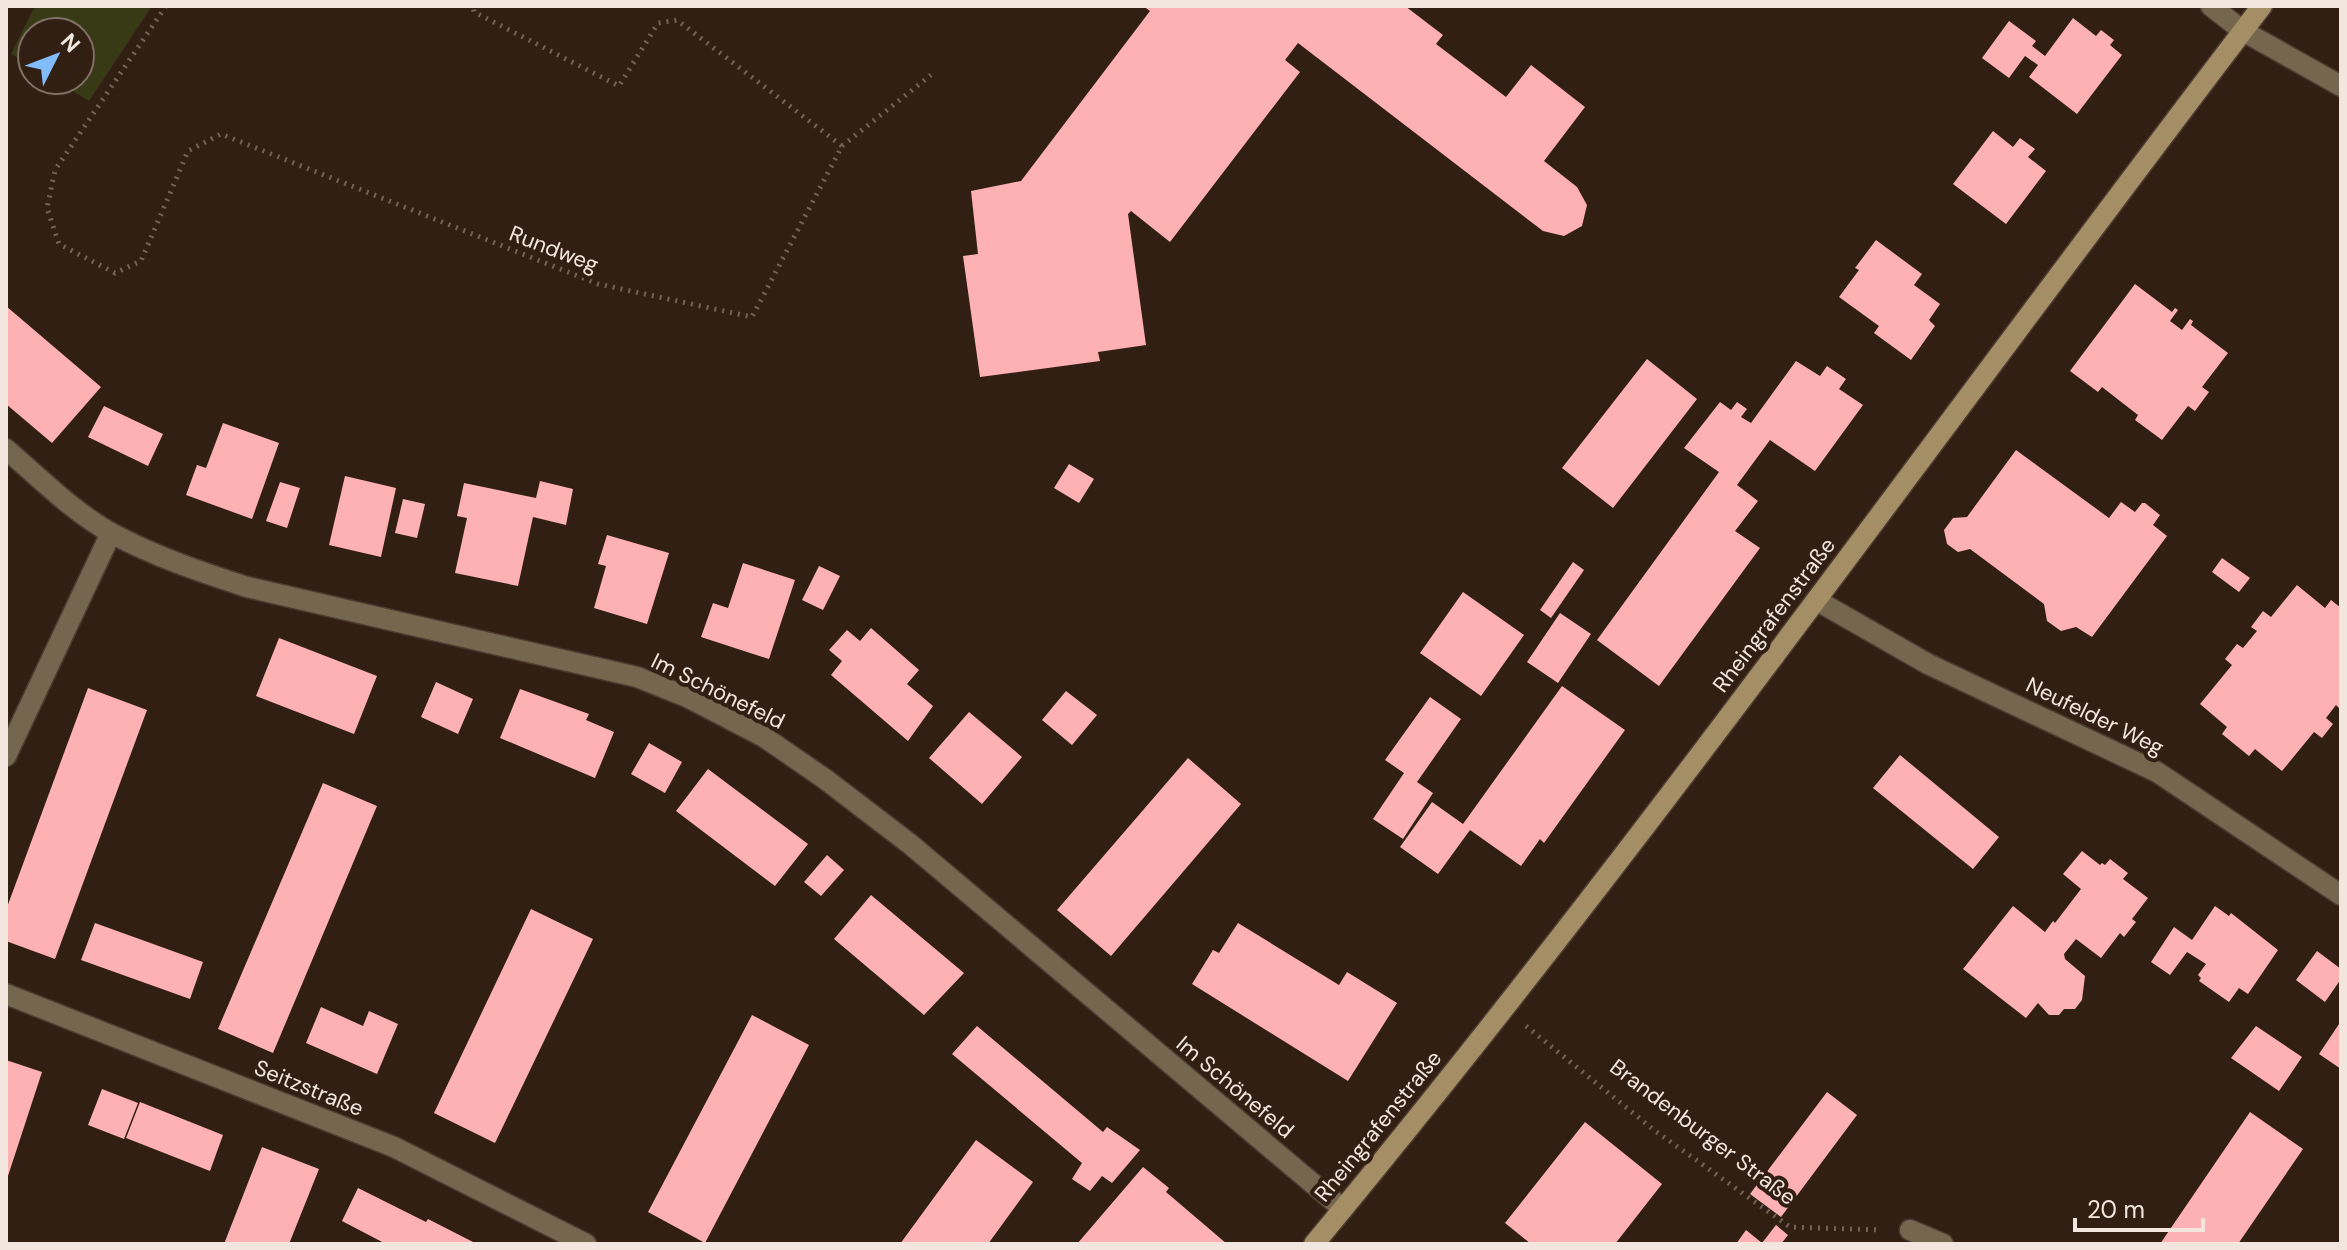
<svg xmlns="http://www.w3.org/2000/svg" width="2347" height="1250" viewBox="0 0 2347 1250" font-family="'DM Sans',sans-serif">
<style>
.green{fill:#383a16}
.building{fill:#fdb1b3}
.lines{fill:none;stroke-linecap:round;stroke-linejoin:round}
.street-casing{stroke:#4d3b30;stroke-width:23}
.secondary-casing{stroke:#4d3b30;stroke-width:23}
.path{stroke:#736258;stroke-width:5;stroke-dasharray:2 6;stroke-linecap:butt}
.street{stroke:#75674f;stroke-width:20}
.secondary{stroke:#a48e66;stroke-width:20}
.labels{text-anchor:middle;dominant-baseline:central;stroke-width:8;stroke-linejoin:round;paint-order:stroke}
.street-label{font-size:22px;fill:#f3e6df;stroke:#321f14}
</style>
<rect width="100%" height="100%" fill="#321f14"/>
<path class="green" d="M35 6H152L89 101 55 80H80V32H32V66L11 54Z"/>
<path class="building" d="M1143 6H1390L1393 8 1405 6 1443 35 1436 44 1506 97 1531 65 1585 107 1544 161 1577 187 1587 205 1582 226 1564 236 1543 231 1298 43 1285 60 1300 72 1170 242 1131 211 1128 214 1146 345 1098 352 1100 361 980 377 963 256 978 254 971 191 1021 181 1150 11Z
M2073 18 2096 36 2101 30 2114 40 2110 45 2122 55 2077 114 2029 77 2038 65 2025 56 2009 78 1982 58 2009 21 2036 41 2032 46 2045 56Z
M1993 131 2013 147 2020 138 2035 149 2028 157 2046 171 2006 224 1953 184Z
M1876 240 1922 274 1914 285 1940 304 1929 320 1935 326 1911 360 1874 333 1879 326 1839 297 1859 270 1855 268Z
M2135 284 2172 312 2175 308 2178 310 2170 321 2182 330 2190 319 2193 321 2191 325 2228 353 2202 387 2209 392 2195 411 2188 406 2162 440 2135 420 2138 415 2102 387 2098 392 2070 371Z
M6 306 101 387 52 443 6 404Z
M1647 359 1697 399 1613 508 1562 468Z
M1796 361 1820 376 1827 366 1846 379 1839 389 1863 405 1815 471 1770 440 1737 485 1758 501 1735 531 1760 548 1659 686 1597 640 1719 472 1684 448 1720 402 1731 410 1737 402 1747 409 1741 417 1751 423Z
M104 406 163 434 148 466 88 437Z
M223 423 279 443 252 519 186 495 197 465 206 468Z
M2016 450 2109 518 2121 502 2135 512 2142 503H2145L2160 515 2153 525 2167 536 2092 637 2076 627 2061 631 2047 621 2044 604 1970 549 1958 552 1947 544 1944 530 1953 518 1967 517Z
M1069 464 1094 479 1079 503 1054 488Z
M345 476 396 488 381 557 329 545Z
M540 481 573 489 566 525 533 517 518 586 455 573 467 518 457 516 464 483 536 498Z
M280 482 300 488 287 528 266 521Z
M403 499 425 504 417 538 395 533Z
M607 535 669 553 647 624 594 608 606 566 598 564Z
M2222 558 2250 578 2239 592 2212 572Z
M1573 562 1584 570 1551 618 1540 610Z
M743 563 795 580 769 659 701 637 713 603 728 608Z
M819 566 840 576 823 610 802 600Z
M2297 585 2325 608 2331 600 2341 608V710L2336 705 2326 718 2333 724 2322 738 2314 732 2282 771 2255 749 2249 756 2222 734 2227 727 2200 704 2232 665 2225 659 2237 644 2243 648 2257 631 2251 627 2263 611 2271 617Z
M1463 592 1524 635 1481 696 1420 653Z
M1560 613 1591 634 1558 683 1527 662Z
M871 628 919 670 907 684 933 706 908 741 831 675 842 661 829 650 847 630 860 641Z
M279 638 377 676 354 734 256 696Z
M436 682 473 699 458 734 421 717Z
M1562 686 1625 730 1544 843 1540 839 1521 866 1470 830 1438 874 1400 847 1432 802 1463 824Z
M88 688 147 710 55 959 6 941V910Z
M520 689 589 714 586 720 614 732 595 778 500 738Z
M1066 691 1097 715 1072 745 1042 720Z
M1430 697 1461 719 1417 782 1433 793 1403 839 1373 819 1404 773 1385 760Z
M969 712 1022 757 982 804 929 758Z
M649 743 682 762 665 793 631 774Z
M1900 755 1999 837 1973 869 1873 788Z
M1188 758 1241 804 1111 956 1057 910Z
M708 769 808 844 775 886 676 811Z
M323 783 377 806 273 1053 218 1029Z
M2082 851 2100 865 2102 863 2105 865 2110 859 2128 873 2123 879 2148 898 2132 919 2136 922 2124 937 2120 933 2101 958 2076 939 2064 954 2065 959 2085 976 2082 1000 2075 1009H2064L2059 1015H2049L2038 1003 2026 1018 1963 969 2013 906 2045 932 2053 921 2055 923 2081 889 2063 874Z
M827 855 844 870 821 896 804 882Z
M871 895 964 973 924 1015 834 939Z
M2215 906 2229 916 2231 913 2278 950 2248 994 2239 988 2229 1002 2199 981 2201 978 2198 975 2206 964 2187 952 2170 975 2151 962 2174 927 2192 940Z
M531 909 593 939 495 1143 434 1113Z
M95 923 203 962 190 999 81 960Z
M1238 923 1339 985 1347 972 1397 1003 1348 1081 1192 984 1213 950 1219 953Z
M2317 951 2341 969V979L2325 1002 2296 980Z
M321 1007 363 1026 369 1011 398 1024 377 1074 306 1043Z
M752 1015 809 1045 705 1243 648 1212Z
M2341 1021V1069L2319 1054Z
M977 1026 1103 1132 1107 1127 1140 1150 1112 1183 1102 1176 1090 1191 1072 1179 1082 1163 952 1054Z
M2256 1026 2302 1057 2279 1091 2231 1058Z
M6 1060 42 1072 7 1179H6Z
M102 1089 138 1103 124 1139 88 1125Z
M1827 1092 1857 1115 1781 1217 1750 1194Z
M140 1102 223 1135 210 1171 126 1138Z
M2250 1112 2303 1149 2238 1244H2160Z
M1585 1122 1662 1184 1615 1244H1531L1505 1223Z
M976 1140 1033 1182 988 1244H900Z
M262 1147 319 1169 289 1244H224Z
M1143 1167 1169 1188 1166 1192 1227 1244H1077Z
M358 1188 426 1222 428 1219 477 1244H386L342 1221Z
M1776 1225 1788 1235 1781 1244H1736L1746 1230 1762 1243Z"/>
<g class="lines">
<g class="street-casing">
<path id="street" d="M2211 6 2243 31 2341 86
M6 449C40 478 74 513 113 534 156 557 201 572 247 587L637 677 687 697 764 737 825 779 910 844 1343 1209
M1816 600 1928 664 2157 772 2341 895
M6 756 111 533
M6 994 394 1147 586 1244
M1910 1230 1943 1244"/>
</g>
<g class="secondary-casing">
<path id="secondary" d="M1314 1244C1646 844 1946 419 2262 6"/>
</g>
<path class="path" d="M166 6 55 170 47 208 59 244 115 273 141 261 188 151 221 134 598 284 752 317 842 146 677 20 658 23 619 86 474 12 473 6
M842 146 931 75
M1526 1026 1654 1130 1790 1227 1881 1230"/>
<use href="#street" class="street"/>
<use href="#secondary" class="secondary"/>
</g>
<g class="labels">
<g class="street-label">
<text transform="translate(554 249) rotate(21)">Rundweg</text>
<text transform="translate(1774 615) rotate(-53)">Rheingrafenstraße</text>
<text transform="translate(718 691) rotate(26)">Im Schönefeld</text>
<text transform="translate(2095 716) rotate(26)">Neufelder Weg</text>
<text transform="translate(1235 1087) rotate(40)">Im Schönefeld</text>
<text transform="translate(309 1088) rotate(22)">Seitzstraße</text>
<text transform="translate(1378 1126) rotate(-51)">Rheingrafenstraße</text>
<text transform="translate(1703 1132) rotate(37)">Brandenburger Straße</text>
</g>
</g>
<rect width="2347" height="1250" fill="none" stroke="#f3e6df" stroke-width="16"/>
<g transform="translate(56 56) rotate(48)"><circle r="38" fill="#321f14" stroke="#7f6f65" stroke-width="2"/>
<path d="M0-6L14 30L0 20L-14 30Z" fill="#83bcfb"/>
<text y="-12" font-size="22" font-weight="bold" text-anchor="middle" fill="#f3e6df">N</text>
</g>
<path d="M2075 1218v12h128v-12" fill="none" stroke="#f3e6df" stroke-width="4"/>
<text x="2087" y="1218" font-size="24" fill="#f3e6df" stroke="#321f14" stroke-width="6" paint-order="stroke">20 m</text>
</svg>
